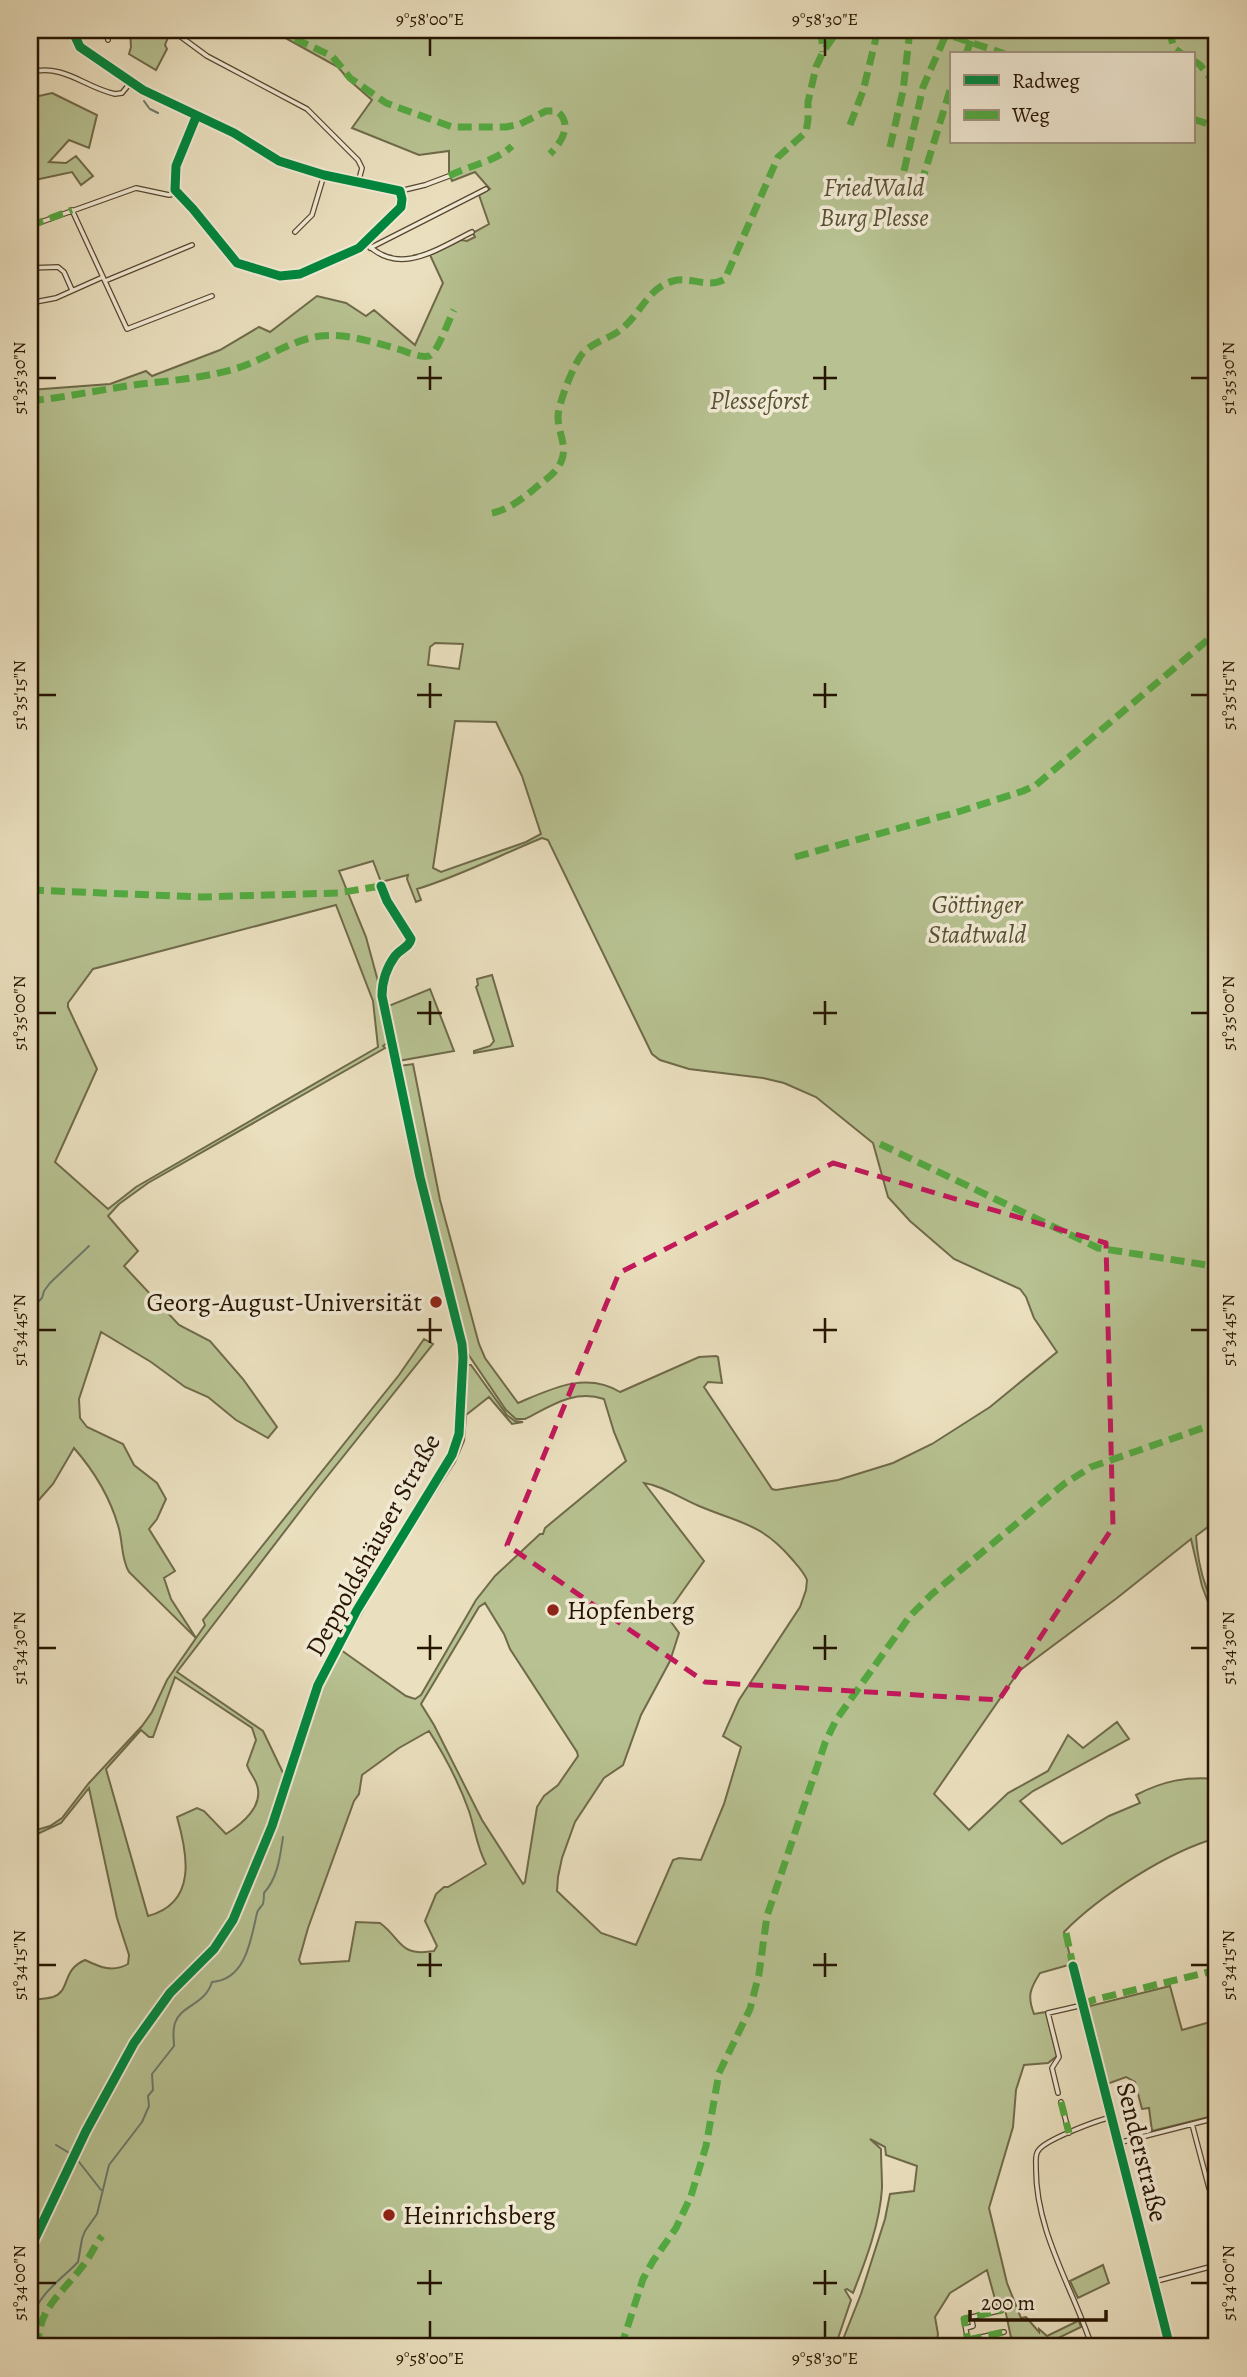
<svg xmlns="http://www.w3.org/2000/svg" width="1247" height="2377" viewBox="0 0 1247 2377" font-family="Alegreya,serif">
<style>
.green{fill:#b7c191;stroke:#6f6a49;stroke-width:2;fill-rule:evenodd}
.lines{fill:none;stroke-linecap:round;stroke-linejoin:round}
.stream{stroke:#6b796c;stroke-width:2}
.street-casing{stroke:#584730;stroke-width:6}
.street{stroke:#f1ead5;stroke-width:3.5}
.quiet{stroke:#53a840;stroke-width:7;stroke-dasharray:14 7;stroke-linecap:butt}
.cycleway-casing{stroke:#f1ead5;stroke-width:13}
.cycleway{stroke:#00873e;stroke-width:9}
.marked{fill:none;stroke:#c2185b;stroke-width:5;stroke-dasharray:14 9;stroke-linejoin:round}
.ticks{fill:none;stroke:#271401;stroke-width:2.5}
.poi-dot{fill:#8f2418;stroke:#f1ead5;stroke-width:2.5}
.labels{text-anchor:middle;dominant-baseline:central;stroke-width:7;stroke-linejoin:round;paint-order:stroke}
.park-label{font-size:26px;font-style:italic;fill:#595133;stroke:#f1ead5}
.poi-label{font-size:26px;fill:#271401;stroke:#f1ead5;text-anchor:start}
.street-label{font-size:26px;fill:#271401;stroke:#f1ead5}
.neatline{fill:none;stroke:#271401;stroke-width:2.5}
.ticks-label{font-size:18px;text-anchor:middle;fill:#271401}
</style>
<rect width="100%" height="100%" fill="#eadfbe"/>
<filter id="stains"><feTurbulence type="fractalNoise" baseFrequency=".00286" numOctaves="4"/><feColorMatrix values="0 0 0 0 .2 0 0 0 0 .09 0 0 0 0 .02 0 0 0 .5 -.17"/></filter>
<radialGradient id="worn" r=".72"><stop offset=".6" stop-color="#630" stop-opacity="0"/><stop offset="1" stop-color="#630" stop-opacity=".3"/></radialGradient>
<path class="green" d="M130 30H171L165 45 167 49 156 70 129 54 131 47Z
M271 30H1217V1520L1196 1536C1197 1554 1200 1570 1206 1587 1211 1601 1217 1611 1217 1626L1202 1586 1191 1539 1117 1598 1019 1671 934 1794 969 1830 1008 1793 1048 1771 1068 1735 1083 1748 1117 1722 1129 1739 1033 1791 1020 1801 1062 1844 1109 1816 1140 1803 1136 1795C1163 1781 1187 1776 1217 1779V1838C1169 1851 1099 1896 1064 1932L1072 1964 1040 1973C1030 1989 1027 1996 1034 2014L1046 2012 1057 2056 1048 2063 1024 2065 1016 2090 1013 2127 989 2208 1007 2283 1021 2318 1026 2317 1039 2332V2329L1047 2336 1076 2322 1078 2319 1081 2327 1054 2340 1055 2347H1013L1005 2309 998 2310 987 2270 950 2293 935 2317 938 2334 936 2347H840L861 2294 885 2219 890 2194 914 2191 917 2166 886 2155 885 2147 870 2139 881 2149C881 2162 882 2175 882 2188 880 2223 866 2260 853 2293L847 2289 845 2290 851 2300 835 2347H30V2000C37 1999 46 1999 53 1997 71 1991 61 1970 85 1960 100 1967 112 1973 128 1964L129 1955 117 1918 89 1788 61 1823 35 1835 36 1842 32 1843 30 1832 50 1826 62 1818 89 1783 142 1726 152 1712 167 1680 196 1638 129 1572C121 1558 123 1544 119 1529 111 1499 94 1471 74 1448L53 1484 30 1510V390L110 384 146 371 152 376 220 350 259 327 270 332 317 296 346 303 366 316 374 310 415 345 443 283 430 255 461 240 467 241 475 237 473 233 489 224 479 195 490 189 475 172 452 181 449 174V151L419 155 352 128 372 100 349 80 338 67ZM951 54H1193V142H951ZM435 643 463 644 459 669 428 665 430 647ZM455 721 496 722 522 776 541 834 526 842 441 872 433 868ZM542 838 548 840 652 1054 660 1060 689 1069 763 1078 784 1083 816 1097 873 1143 888 1197 910 1221 954 1259 1020 1289 1026 1297 1034 1318 1057 1352 990 1407 932 1444 893 1463 838 1480 776 1490 772 1489 704 1387 708 1382 722 1383 718 1357 716 1356 699 1357 620 1392C586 1371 551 1389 518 1403L485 1358 479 1344 440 1200 413 1064 399 1066 427 1203 464 1348 506 1410 516 1419H525C551 1406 574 1389 604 1399L614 1432 626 1461 545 1528 543 1534H540L495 1576 476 1600 421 1695 415 1699 406 1696 341 1650 392 1559 455 1462 464 1441 466 1415 489 1397 512 1424 523 1422 515 1421 507 1415 471 1365H465L454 1447 443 1469C398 1540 351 1610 316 1686 303 1715 297 1747 285 1777L263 1731 177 1672 314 1493 433 1344 424 1339 399 1375 203 1620 205 1625 196 1638 171 1599 164 1578 175 1571 149 1529 157 1519 166 1499 157 1483 134 1465 123 1444 87 1427 80 1418 79 1399 101 1332 151 1362 185 1387 208 1397 236 1420 268 1438 277 1427 243 1379 210 1341 179 1325 124 1266 138 1251 108 1216 119 1204 148 1183 385 1048 383 1046 390 1041 381 986 379 985 366 937 339 871 373 861 381 882 408 875 407 879 416 902 421 900 417 889C460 876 500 855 542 838ZM336 905 373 1001 378 1047 136 1187 108 1209 55 1162 97 1069 68 1007V1003L93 969ZM644 1483C663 1486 680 1498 699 1506 739 1523 761 1523 791 1558 797 1565 804 1572 807 1580L806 1590 800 1607 739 1700 723 1736 741 1747 724 1804 701 1860 679 1858 673 1860 636 1945 601 1933 557 1891 558 1877 562 1858 575 1822 604 1778 623 1765 641 1715 670 1661 679 1633 669 1619 670 1609 704 1561ZM485 1603 504 1634 510 1649 577 1752 578 1756 558 1785 544 1796 537 1807 525 1882 523 1884 482 1820 434 1725 421 1704 479 1607ZM175 1677 252 1728 256 1740 247 1765C249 1772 255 1778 257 1785 264 1806 242 1824 226 1834L204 1811 197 1808 177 1817C188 1855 197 1903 148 1916L106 1769 141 1730 149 1737H153ZM429 1731C445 1756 459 1783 469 1811 475 1829 477 1847 486 1864L448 1887H444L436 1894 425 1921 437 1946 434 1951C398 1957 402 1939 380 1923L356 1922 349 1961 301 1964 299 1960 308 1928 354 1801 359 1794 362 1775 399 1748Z
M52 93 97 115 89 148 69 140 49 162 66 163 76 156 93 176 81 185 72 172 30 181V98Z
M492 975 513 1046 474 1053V1051L490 1046 494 1041 476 987 478 985 477 979Z
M430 989 454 1051 398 1061 386 1007Z
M1170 1986 1182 2030 1217 2020V2115L1152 2131 1149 2108 1142 2109 1135 2082 1126 2077 1107 2084 1088 2010 1090 2006Z
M1103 2265 1109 2283 1078 2298 1070 2281Z"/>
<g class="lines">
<path class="stream" d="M144 101 149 108
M150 109 158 113
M395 1068 410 1143 444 1286
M30 1315 31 1309 42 1298 44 1291 50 1283 89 1246
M336 1645 381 1563 424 1498
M286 1773 306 1709 324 1667
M56 2145 71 2154
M76 2158 101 2190
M30 2341C31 2333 30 2325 32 2318 39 2293 62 2279 78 2262L82 2239 85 2231 97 2214 109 2165 142 2122 149 2106 148 2096 153 2090 152 2074 174 2046C174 2038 172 2032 175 2023 181 2005 205 2005 212 1982 246 1980 251 1939 257 1913 258 1909 261 1907 263 1904 264 1900 264 1896 264 1893 278 1877 280 1857 283 1837"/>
<g class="street-casing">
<path id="street" d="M72 30 80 47 143 90 234 133 279 161 324 175 400 191 402 199 401 207 359 248 300 274 280 276 237 263 193 209 175 190 176 166 196 117
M106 30 108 40
M173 31 207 56 307 109 358 160 362 168 358 183
M30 72C66 64 83 87 115 94L122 93 131 82
M400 191 425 185 449 176
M72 210 127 329 212 296
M30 226 136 188 169 195 177 193
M295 232 312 215 324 175
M365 242C398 278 437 249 472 232
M370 248 486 189
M30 268 58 267 64 272 72 290
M105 281 192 245
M30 303 56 298 103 277
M1073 1966 1170 2347
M1058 2093 1052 2068 1059 2057 1048 2013 1083 2005
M1061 2102 1069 2133
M1192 2124 1209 2188 1213 2191 1217 2204
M1118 2143 1216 2118
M30 2249 86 2131 134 2043 170 1993 214 1949 233 1920 272 1826 318 1685 357 1610 452 1455 459 1434 463 1358 462 1344 420 1177 382 996C382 982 387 967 395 956 401 948 409 948 411 939L387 901 381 886
M1153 2282 1217 2265
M966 2328 973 2326 971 2317
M968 2340 1004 2332
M1169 2345H1217
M969 2347 964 2319 1002 2310
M1092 2347C1073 2288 1035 2231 1036 2167 1036 2162 1035 2155 1038 2151 1044 2140 1098 2120 1112 2117"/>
</g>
<use href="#street" class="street"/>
<path class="quiet" d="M276 30 332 56 350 78 386 103 452 127H506L520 124 546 111H557C573 124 562 142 550 154
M821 30 823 52
M934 30 1005 54
M1169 30 1174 48 1182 54
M966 54 975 30
M1193 60 1200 65 1217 86
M1193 119 1217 127
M850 125 863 91 876 38V30
M890 147 903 91 910 30
M904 171 923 87 948 30
M449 176C470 165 495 162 512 146
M921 184 951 87
M30 226 72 210
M30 401C70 397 111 387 151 383 178 380 204 377 231 370 262 362 287 341 320 336 347 333 372 342 398 349 408 352 419 358 429 356 437 354 449 319 454 310
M492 513C508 510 520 500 533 490 543 481 558 473 562 459 567 445 558 432 558 417 558 404 574 363 583 353 593 342 608 339 619 331 640 316 647 288 673 281 691 276 708 289 725 279L778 157 806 132 808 120V102L816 67 823 52 838 30
M795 857 961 811 1023 791 1036 785 1217 632
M30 890 201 897 338 893 381 886
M880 1144 1098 1248 1213 1266 1211 1256 1217 922
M1066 1933 1073 1966
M1083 2005 1093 2000 1217 1970
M1061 2102 1069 2133
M1216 2118H1217
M968 2340 1004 2332
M38 2347C38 2308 60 2296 81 2268 90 2258 94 2246 102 2236
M621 2347 643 2279 653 2261 676 2228 691 2196 706 2146 719 2073 750 2009 759 1974 767 1916 825 1743 836 1720 910 1616 932 1594 1064 1484 1091 1467 1217 1423
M969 2347 964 2319 1002 2310"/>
<g class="cycleway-casing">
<path id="cycleway" d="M72 30 80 47 143 90 234 133 279 161 324 175 400 191 402 199 401 207 359 248 300 274 280 276 237 263 193 209 175 190 176 166 196 117
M1073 1966 1170 2347
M30 2249 86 2131 134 2043 170 1993 214 1949 233 1920 272 1826 318 1685 357 1610 452 1455 459 1434 463 1358 462 1344 420 1177 382 996C382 982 387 967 395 956 401 948 409 948 411 939L387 901 381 886"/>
</g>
<use href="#cycleway" class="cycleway"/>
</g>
<path class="marked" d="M833 1163 1106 1243 1113 1527 999 1700 705 1682 507 1545 619 1273Z"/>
<path class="ticks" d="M430 38V56M825 38V56M430 366V390M825 366V390M38 378H56M417 378H442M813 378H837M1191 378H1208M430 683V708M825 683V708M38 695H56M417 695H442M813 695H837M1191 695H1208M430 1001V1025M825 1001V1025M38 1013H56M417 1013H442M813 1013H837M1191 1013H1208M430 1318V1343M825 1318V1343M38 1330H56M417 1330H442M813 1330H837M1191 1330H1208M430 1635V1660M825 1635V1660M38 1648H56M417 1648H442M813 1648H837M1191 1648H1208M430 1953V1977M825 1953V1977M38 1965H56M417 1965H442M813 1965H837M1191 1965H1208M430 2270V2295M825 2270V2295M38 2283H56M417 2283H442M813 2283H837M1191 2283H1208M430 2321V2338M825 2321V2338"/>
<g class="poi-dot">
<circle cx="436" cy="1302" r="7"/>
<circle cx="553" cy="1610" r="7"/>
<circle cx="389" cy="2215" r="7"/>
</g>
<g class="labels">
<g class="park-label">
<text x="874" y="187">FriedWald<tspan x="874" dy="30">Burg Plesse</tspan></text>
<text x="759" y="400">Plesseforst</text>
<text x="977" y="904">Göttinger<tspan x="977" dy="30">Stadtwald</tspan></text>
</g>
<g class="poi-label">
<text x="422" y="1302" text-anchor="end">Georg-August-Universität</text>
<text x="567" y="1610">Hopfenberg</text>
<text x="403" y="2215">Heinrichsberg</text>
</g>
<g class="street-label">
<text transform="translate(373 1545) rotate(-61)">Deppoldshäuser Straße</text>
<text transform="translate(1142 2152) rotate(76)">Senderstraße</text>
</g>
</g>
<rect width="1247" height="2377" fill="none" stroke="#eadfbe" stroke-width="77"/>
<rect x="950" y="52" width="245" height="91" fill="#f1ead5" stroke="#a09480" stroke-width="2"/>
<rect x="964" y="75" width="35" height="10" fill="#00873e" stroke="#a09480" stroke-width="2"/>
<text x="1012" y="88" font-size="21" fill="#271401">Radweg</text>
<rect x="964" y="110" width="35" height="10" fill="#53a840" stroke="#a09480" stroke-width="2"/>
<text x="1012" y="122" font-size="21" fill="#271401">Weg</text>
<path d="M970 2310v10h136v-10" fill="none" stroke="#271401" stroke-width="3.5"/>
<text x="981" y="2310" font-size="21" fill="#271401" stroke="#f1ead5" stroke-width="5" paint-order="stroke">200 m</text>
<rect x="38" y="38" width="1170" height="2300" class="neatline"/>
<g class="ticks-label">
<text x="430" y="25">9°58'00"E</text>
<text x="825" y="25">9°58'30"E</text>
<text transform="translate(19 378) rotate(-90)" y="6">51°35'30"N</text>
<text transform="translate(1228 378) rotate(-90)" y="6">51°35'30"N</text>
<text transform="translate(19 695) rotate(-90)" y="6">51°35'15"N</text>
<text transform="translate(1228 695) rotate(-90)" y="6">51°35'15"N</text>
<text transform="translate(19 1013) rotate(-90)" y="6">51°35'00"N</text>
<text transform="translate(1228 1013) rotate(-90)" y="6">51°35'00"N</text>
<text transform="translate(19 1330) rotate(-90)" y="6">51°34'45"N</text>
<text transform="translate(1228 1330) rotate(-90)" y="6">51°34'45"N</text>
<text transform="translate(19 1648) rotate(-90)" y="6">51°34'30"N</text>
<text transform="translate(1228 1648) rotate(-90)" y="6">51°34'30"N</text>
<text transform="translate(19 1965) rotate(-90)" y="6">51°34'15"N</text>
<text transform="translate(1228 1965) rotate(-90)" y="6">51°34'15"N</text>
<text transform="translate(19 2283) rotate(-90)" y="6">51°34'00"N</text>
<text transform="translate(1228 2283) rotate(-90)" y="6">51°34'00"N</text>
<text x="430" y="2364">9°58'00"E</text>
<text x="825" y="2364">9°58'30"E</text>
</g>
<rect width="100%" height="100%" filter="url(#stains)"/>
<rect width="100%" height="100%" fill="url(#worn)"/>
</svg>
